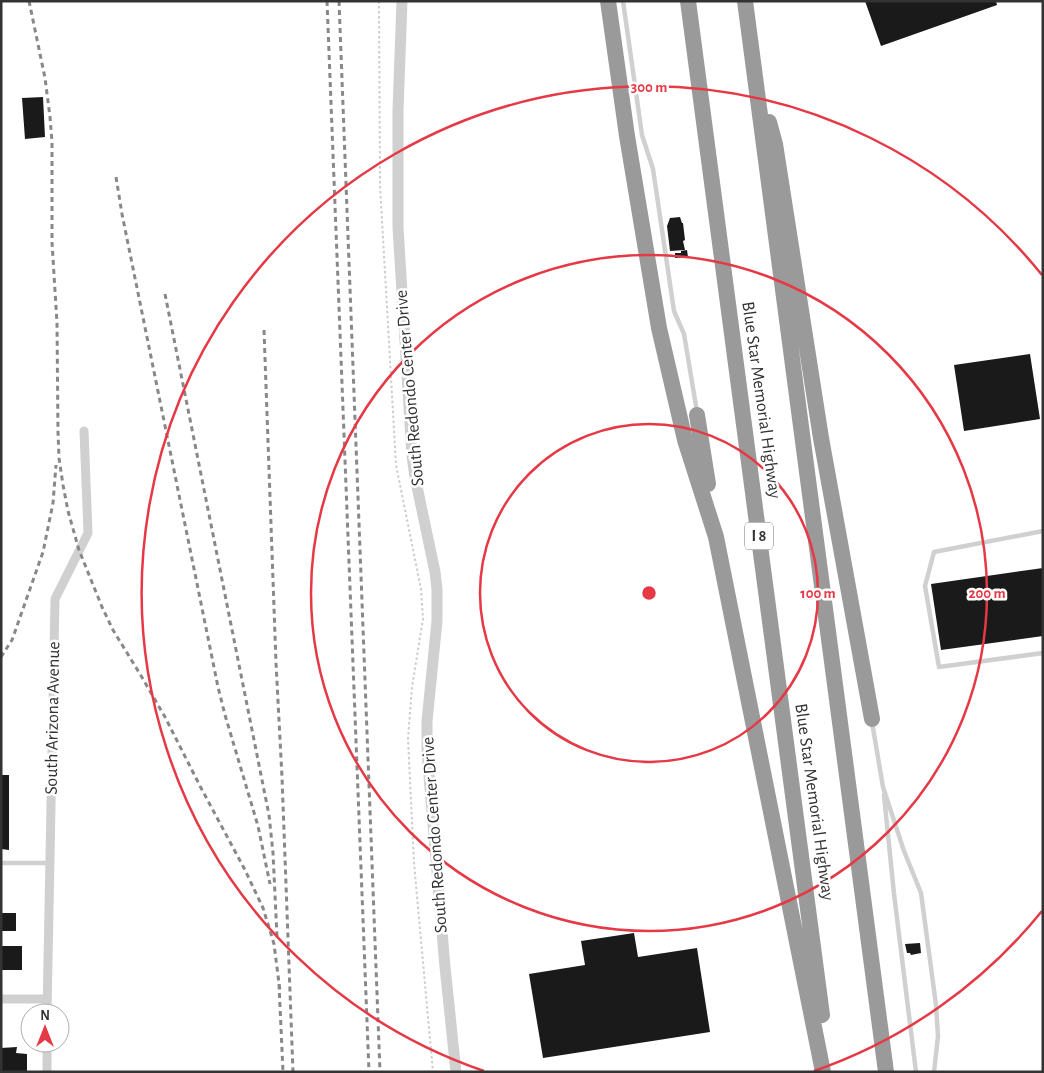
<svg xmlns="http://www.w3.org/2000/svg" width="1044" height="1073" viewBox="0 0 1044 1073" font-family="'Alegreya Sans',sans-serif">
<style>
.building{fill:#1a1a1a}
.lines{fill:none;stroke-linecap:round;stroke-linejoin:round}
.path{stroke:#cdcdcd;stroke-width:2;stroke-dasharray:2.5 2.5;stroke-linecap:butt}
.service{stroke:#d0d0d0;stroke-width:4.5}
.minor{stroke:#d0d0d0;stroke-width:9}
.tertiary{stroke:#d0d0d0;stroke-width:11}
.motorway{stroke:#9a9a9a;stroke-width:16}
.rail{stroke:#888;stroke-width:3;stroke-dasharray:5 4;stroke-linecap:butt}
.ring{fill:none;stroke:#e63946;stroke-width:2.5}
.labels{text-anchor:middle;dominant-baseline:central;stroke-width:5;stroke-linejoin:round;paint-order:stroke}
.shield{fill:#fff;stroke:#707070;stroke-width:1}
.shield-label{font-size:16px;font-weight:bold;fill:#333}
.street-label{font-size:18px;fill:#333;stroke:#fff}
.centre{fill:#e63946;stroke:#fff;stroke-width:2.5}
.ring-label{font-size:15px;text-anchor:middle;font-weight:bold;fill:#e63946;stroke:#fff;stroke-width:5;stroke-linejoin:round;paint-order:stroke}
</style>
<rect width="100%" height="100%" fill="#fff"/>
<path class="building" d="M865 1H996L997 5 881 46Z
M43 97 45 137 25 139 22 98Z
M680 217 682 223H683L685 240 683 241 685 250 670 251 667 226 670 218Z
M687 250 688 257 675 258V253H681V251Z
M1030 354 1040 419 964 431 954 365Z
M1043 568V636L941 650 931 584Z
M1 775H9V850L1 849Z
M1 913H16V931H1Z
M634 933 638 957 697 948 710 1032 543 1058 529 974 585 965 581 941Z
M920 943 921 953 911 955 910 953H907L905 944Z
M1 946H22V970H1Z
M17 1047 16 1053 27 1054V1072H1V1048Z"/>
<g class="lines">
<path class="path" d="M379 1 380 185 396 465 421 589 423 619 412 687 408 738 414 863 433 1072"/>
<path class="service" d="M623 1 642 135 653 169 674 311 684 334 697 412
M1043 531 934 552 925 586 939 667 1043 653
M872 722 883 787 904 851 921 893 936 1005 938 1036 934 1072
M884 795 894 894 916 1072
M1 863H50"/>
<path class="minor" d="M1 999H47
M47 1013 55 599 88 533 84 431
M47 1043V1072"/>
<path class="tertiary" d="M402 1 398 110V227L412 456 415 477 435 572 437 589V621L427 721V752L445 967 456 1072"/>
<path class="motorway" d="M608 1 627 136 659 328 685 440 716 537 823 1072
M688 1 822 1015
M745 1 886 1072
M769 122 775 144 821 438 872 719
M697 415 708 484"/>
<path class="rail" d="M29 1 45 78 50 117 52 142V242L57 323 58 433 59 458 63 485 68 511 79 550 102 607 113 630 140 674 165 717 200 786 245 870 263 908 274 944 280 991
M327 1 369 1072
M339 1 380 1072
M116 177 122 214 218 687 225 715 258 826 270 884
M165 294 269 815 273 853 277 937
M264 330 276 663 282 777 293 1072
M1 657 12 640 43 552 53 503 56 465
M279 984 283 1072"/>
</g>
<g class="ring">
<circle cx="649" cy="593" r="169"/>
<circle cx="649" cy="593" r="338"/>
<path d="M1042 911A506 506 0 0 1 814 1071M484 1071A506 506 0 1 1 1042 275"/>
</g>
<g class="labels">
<rect class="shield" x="745" y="522.5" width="28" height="27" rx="4"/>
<g class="shield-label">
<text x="759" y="536">I 8</text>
</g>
<g class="street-label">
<text transform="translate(410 388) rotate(-95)">South Redondo Center Drive</text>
<text transform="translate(761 400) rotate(82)">Blue Star Memorial Highway</text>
<text transform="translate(53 718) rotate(-89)">South Arizona Avenue</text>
<text transform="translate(814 802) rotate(82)">Blue Star Memorial Highway</text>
<text transform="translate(435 835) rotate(-94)">South Redondo Center Drive</text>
</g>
</g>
<circle cx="649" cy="593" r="8" class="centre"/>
<g class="ring-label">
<text x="649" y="92">300 m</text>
<text x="818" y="598">100 m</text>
<text x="987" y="598">200 m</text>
</g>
<rect width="1044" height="1073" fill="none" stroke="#333333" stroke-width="5"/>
<g transform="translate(45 1028)"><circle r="24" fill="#ffffff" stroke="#adadad"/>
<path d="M0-4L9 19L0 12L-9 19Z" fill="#e63946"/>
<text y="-8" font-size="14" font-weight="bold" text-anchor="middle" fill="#333333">N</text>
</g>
</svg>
